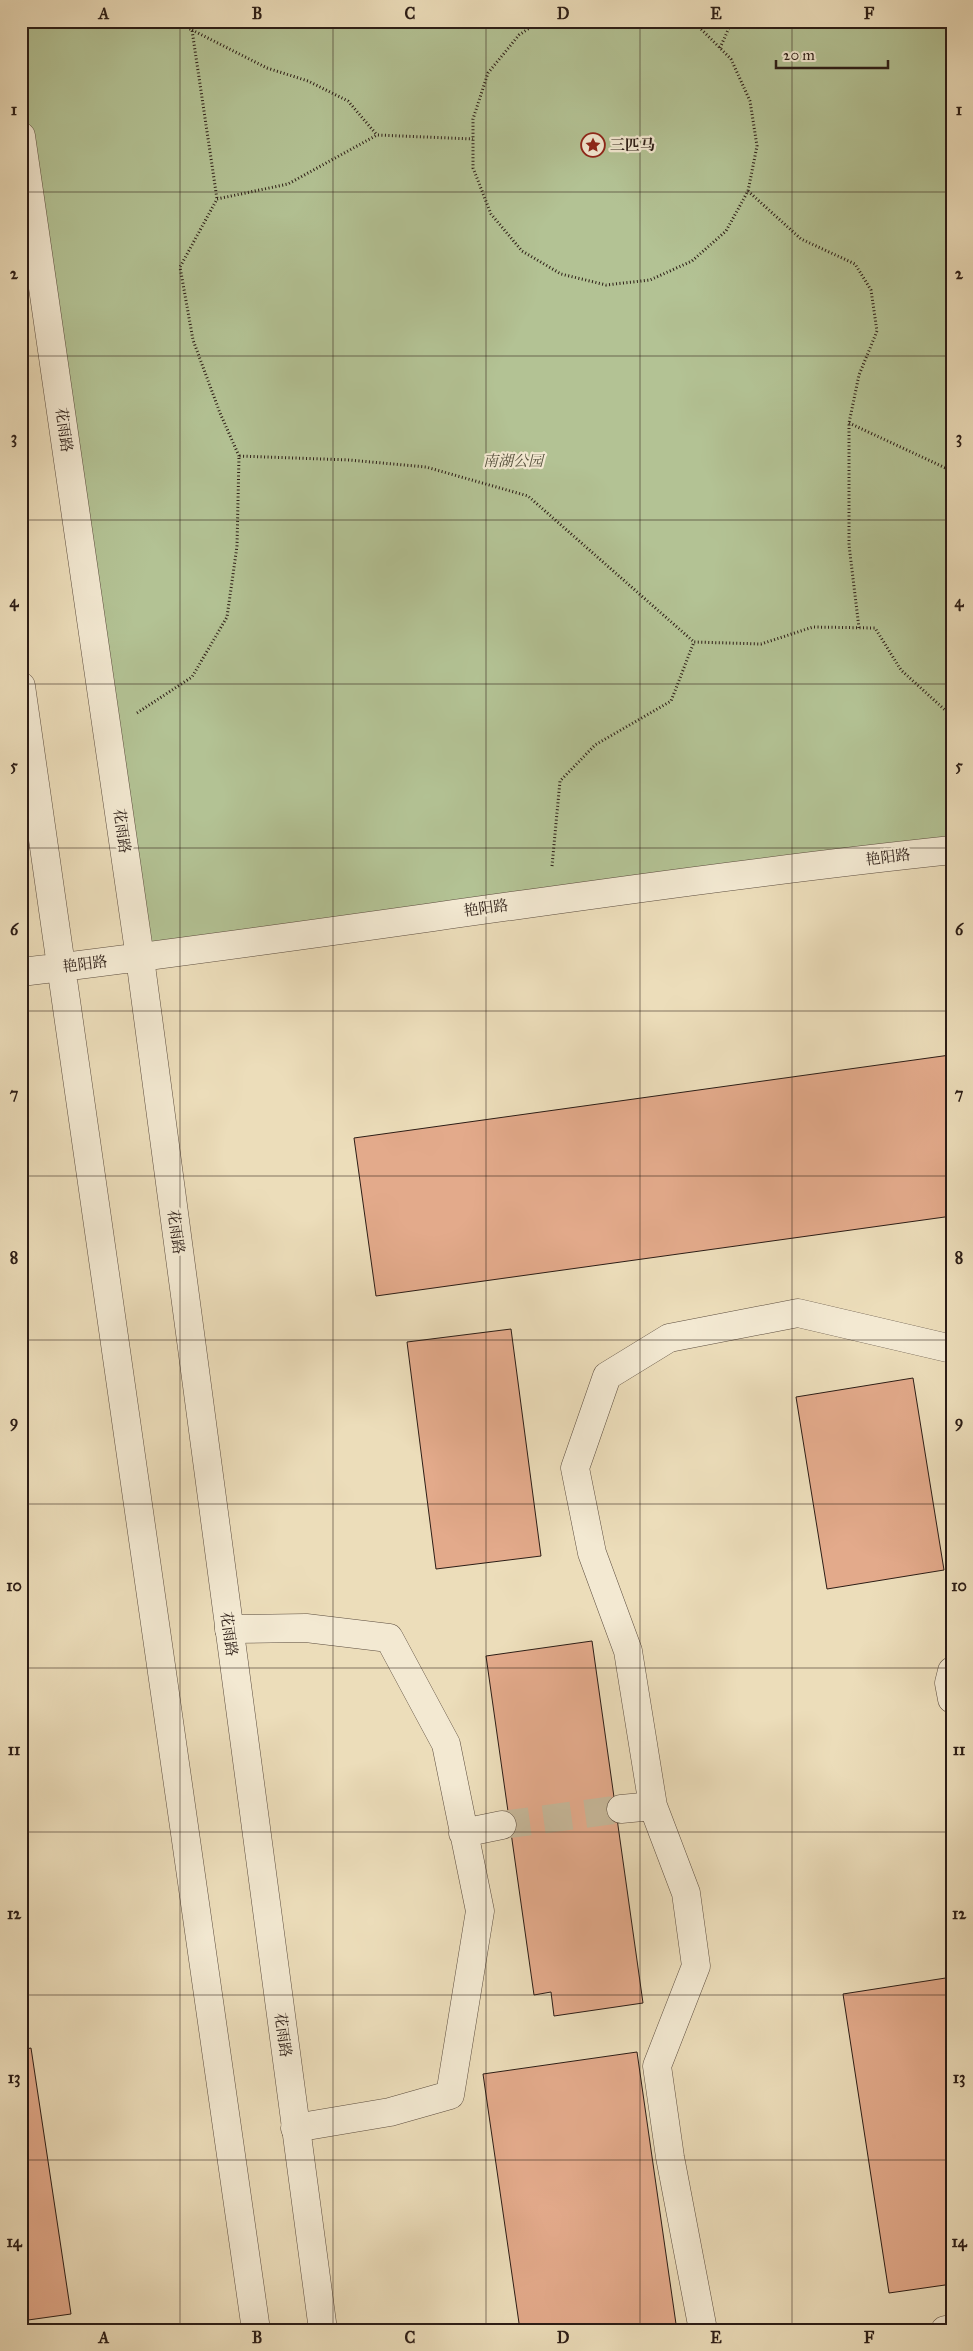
<svg xmlns="http://www.w3.org/2000/svg" width="973" height="2351" viewBox="0 0 973 2351" font-family="'IM FELL Great Primer','Noto Serif SC',serif">
<style>
.green{fill:#b3c294;stroke:#707055}
.building{fill:#e3aa8b;stroke:#2c1d16}
.lines{fill:none;stroke-linecap:round;stroke-linejoin:round}
.minor-tunnel{stroke:#c6b799;stroke-width:28;stroke-dasharray:28 14;stroke-linecap:butt}
.minor-casing{stroke:#5c4d3f;stroke-width:29}
.tertiary-casing{stroke:#5c4d3f;stroke-width:29}
.path{stroke:#2c1d16;stroke-width:3;stroke-dasharray:1 2.5;stroke-linecap:butt}
.minor{stroke:#f3e9d2;stroke-width:28}
.tertiary{stroke:#f3e9d2;stroke-width:28}
.grid{fill:none;stroke:#2c1d16;stroke-width:1;stroke-opacity:0.55}
.labels{text-anchor:middle;dominant-baseline:central;stroke-width:4.5;stroke-linejoin:round;paint-order:stroke}
.poi-label{font-size:15px;font-weight:bold;fill:#2c1d16;stroke:#f3e9d2;text-anchor:start}
.street-label{font-size:15px;fill:#2c1d16;stroke:#f3e9d2}
.park-label{font-size:15px;font-style:italic;fill:#544f3c;stroke:#f3e9d2}
.neatline{fill:none;stroke:#2c1d16;stroke-width:2}
.grid-label{font-size:16px;text-anchor:middle;font-weight:bold;fill:#2c1d16}
</style>
<rect width="100%" height="100%" fill="#ecddba"/>
<filter id="stains"><feTurbulence type="fractalNoise" baseFrequency=".004" numOctaves="4"/><feColorMatrix values="0 0 0 0 .2 0 0 0 0 .09 0 0 0 0 .02 0 0 0 .5 -.17"/></filter>
<radialGradient id="worn" r=".72"><stop offset=".6" stop-color="#630" stop-opacity="0"/><stop offset="1" stop-color="#630" stop-opacity=".3"/></radialGradient>
<path class="green" d="M21 21H952V850L140 958 21 136Z"/>
<path class="building" d="M950 1055 952 1068V1216L376 1296 354 1138Z
M511 1329 541 1556 436 1569 407 1342Z
M913 1378 944 1570 827 1589 796 1397Z
M592 1641 643 2003 554 2016 551 1992 534 1995 486 1656Z
M952 1977V2284L889 2293 843 1994Z
M31 2048 71 2314 21 2321V2050Z
M637 2052 676 2324 632 2330H520L483 2074Z"/>
<g class="lines">
<path class="minor-tunnel" d="M502 1825 621 1809"/>
<g class="minor-casing">
<path id="minor" d="M229 1629 306 1628 389 1638 446 1744 480 1911 450 2095 390 2112 295 2128
M952 1671 949 1683 952 1699
M621 1809 653 1806
M463 1833 502 1825
M703 2330 670 2157 657 2066 696 1966 686 1893 653 1806 628 1651 592 1553 575 1468 607 1376 669 1338 798 1313 952 1349
M945 2330 952 2329"/>
</g>
<g class="tertiary-casing">
<path id="tertiary" d="M21 136 140 958 323 2330
M21 686 256 2330
M21 972C332 935 641 883 952 850"/>
</g>
<path class="path" d="M174 21 192 30 217 199
M540 21 519 35 488 73 473 119V168L491 214 522 251 561 274 606 285 650 280 692 261 726 231 748 191 757 146 750 101 731 59 699 27 688 21
M192 30 267 68 308 81 348 101 377 135
M720 48 732 21
M748 191 801 239 855 264 871 290 877 331 859 375 849 423V545L859 628
M849 423 952 471
M239 456 220 413 193 340 180 267 217 199 288 184 377 135 473 139
M137 713 192 677 227 617 237 546 239 456 349 460 426 467 528 496 694 642
M552 866 560 781 595 745 671 701 694 642 761 644 813 627 875 628 901 670 945 710H952"/>
<use href="#minor" class="minor"/>
<use href="#tertiary" class="tertiary"/>
</g>
<path class="grid" d="M180 21V2330M333 21V2330M486 21V2330M640 21V2330M792 21V2330M21 192H952M21 356H952M21 520H952M21 684H952M21 848H952M21 1011H952M21 1176H952M21 1340H952M21 1504H952M21 1668H952M21 1832H952M21 1995H952M21 2160H952"/>
<defs>
<g id="sight-ring" transform="scale(1.25)"><circle r="9.5" fill="#f3e9d2" stroke="#8f2418" stroke-width="1.5"/><path d="M0-6L1.8-2.2L6-1.7L2.9 1.2L3.7 5.4L0 3.3L-3.7 5.4L-2.9 1.2L-6-1.7L-1.8-2.2Z" fill="#8f2418"/></g>
</defs>
<g fill-rule="evenodd">
<use href="#sight-ring" x="593" y="145"/>
</g>
<g class="labels">
<g class="poi-label">
<text x="610" y="145">三匹马</text>
</g>
<g class="street-label">
<text transform="translate(64 430) rotate(82)">花雨路</text>
<text transform="translate(122 831) rotate(82)">花雨路</text>
<text transform="translate(888 857) rotate(-7)">艳阳路</text>
<text transform="translate(486 908) rotate(-8)">艳阳路</text>
<text transform="translate(85 964) rotate(-7)">艳阳路</text>
<text transform="translate(176 1232) rotate(82)">花雨路</text>
<text transform="translate(229 1634) rotate(82)">花雨路</text>
<text transform="translate(283 2035) rotate(82)">花雨路</text>
</g>
<g class="park-label">
<text x="513" y="461">南湖公园</text>
</g>
</g>
<rect width="973" height="2351" fill="none" stroke="#ecddba" stroke-width="55"/>
<path d="M776 60v8h112v-8" fill="none" stroke="#2c1d16" stroke-width="2.5"/>
<text x="783" y="60" font-size="15" fill="#2c1d16" stroke="#f3e9d2" stroke-width="4" paint-order="stroke">20 m</text>
<rect x="28" y="28" width="918" height="2296" class="neatline"/>
<g class="grid-label">
<text x="104" y="19">A</text>
<text x="257" y="19">B</text>
<text x="410" y="19">C</text>
<text x="563" y="19">D</text>
<text x="716" y="19">E</text>
<text x="869" y="19">F</text>
<text x="14" y="115">1</text>
<text x="959" y="115">1</text>
<text x="14" y="279">2</text>
<text x="959" y="279">2</text>
<text x="14" y="443">3</text>
<text x="959" y="443">3</text>
<text x="14" y="607">4</text>
<text x="959" y="607">4</text>
<text x="14" y="771">5</text>
<text x="959" y="771">5</text>
<text x="14" y="935">6</text>
<text x="959" y="935">6</text>
<text x="14" y="1099">7</text>
<text x="959" y="1099">7</text>
<text x="14" y="1263">8</text>
<text x="959" y="1263">8</text>
<text x="14" y="1427">9</text>
<text x="959" y="1427">9</text>
<text x="14" y="1591">10</text>
<text x="959" y="1591">10</text>
<text x="14" y="1755">11</text>
<text x="959" y="1755">11</text>
<text x="14" y="1919">12</text>
<text x="959" y="1919">12</text>
<text x="14" y="2083">13</text>
<text x="959" y="2083">13</text>
<text x="14" y="2247">14</text>
<text x="959" y="2247">14</text>
<text x="104" y="2343">A</text>
<text x="257" y="2343">B</text>
<text x="410" y="2343">C</text>
<text x="563" y="2343">D</text>
<text x="716" y="2343">E</text>
<text x="869" y="2343">F</text>
</g>
<rect width="100%" height="100%" filter="url(#stains)"/>
<rect width="100%" height="100%" fill="url(#worn)"/>
</svg>
